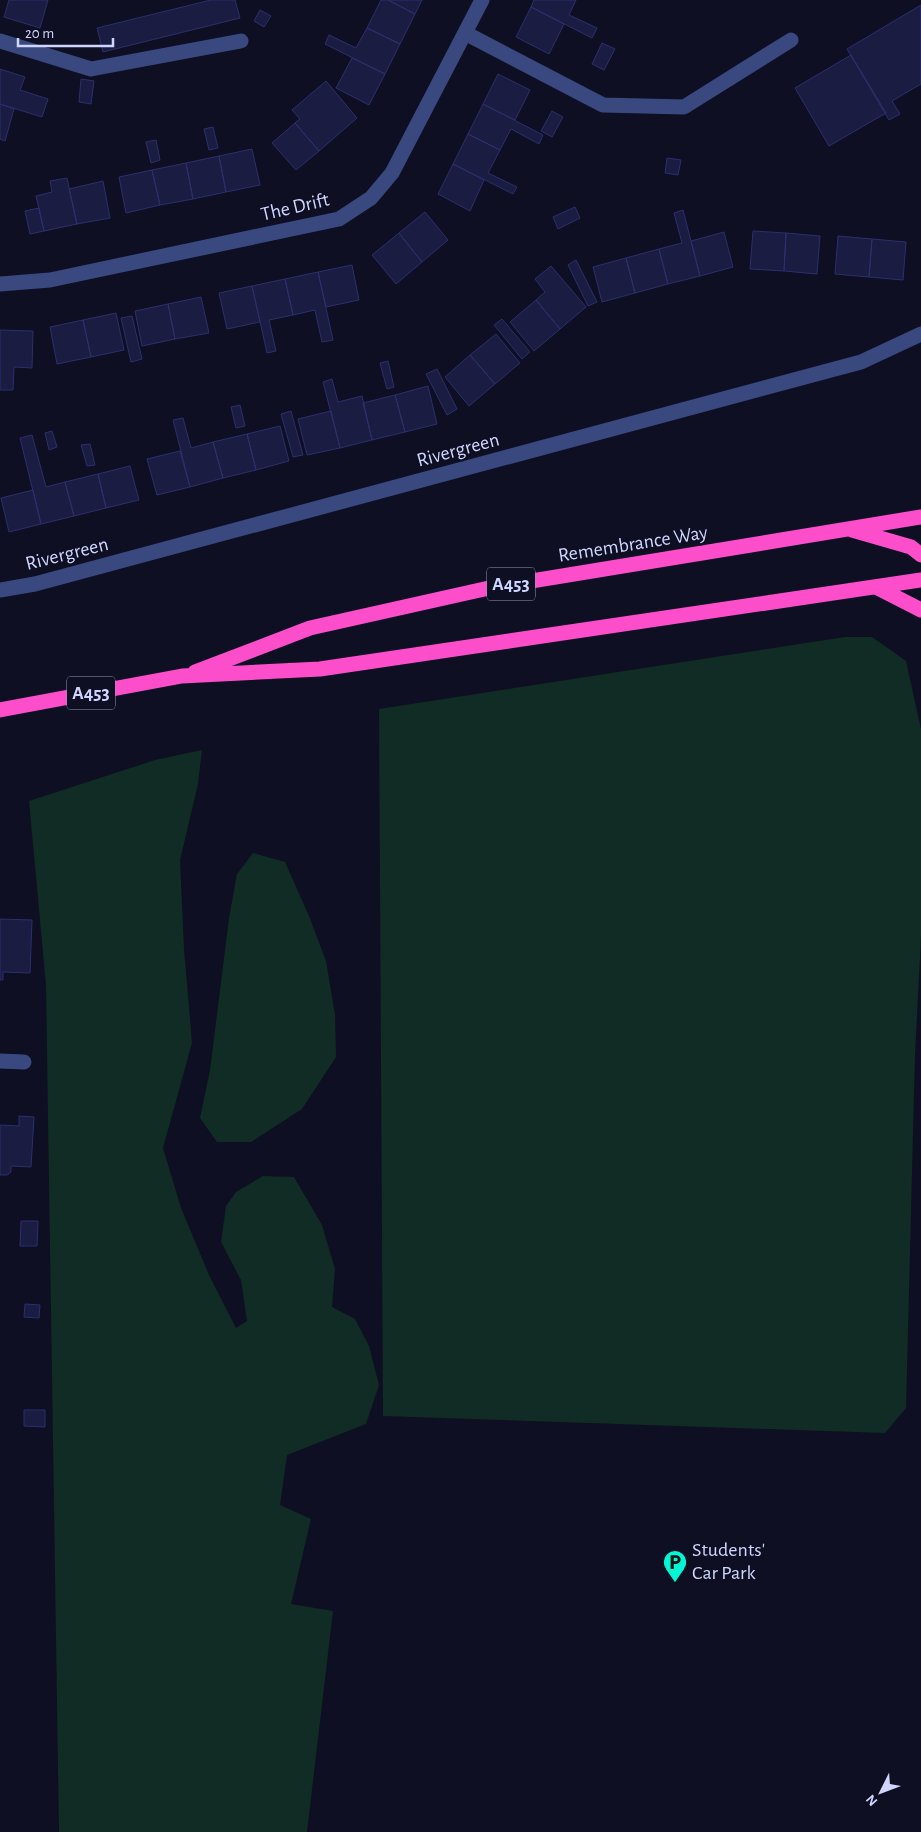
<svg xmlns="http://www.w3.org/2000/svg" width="921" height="1832" viewBox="0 0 921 1832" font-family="'Alegreya Sans',sans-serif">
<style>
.green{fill:#112c24}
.building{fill:#1a1c42;stroke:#2d2f6e}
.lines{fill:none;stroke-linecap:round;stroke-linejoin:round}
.minor{stroke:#3a4880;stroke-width:15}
.highway{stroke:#fc4dcb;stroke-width:15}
.labels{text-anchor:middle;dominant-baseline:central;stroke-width:4.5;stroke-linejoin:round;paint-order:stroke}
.shield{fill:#0e0f22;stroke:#959abc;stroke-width:1}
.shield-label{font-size:19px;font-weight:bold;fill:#cfd5fe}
.street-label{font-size:20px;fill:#cfd5fe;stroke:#0e0f22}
.poi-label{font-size:20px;fill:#cfd5fe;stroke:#0e0f22;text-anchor:start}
</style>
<rect width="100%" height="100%" fill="#0e0f22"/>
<path class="green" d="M845 637H872L906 661 921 729V937L915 1055 906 1408 885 1433 383 1416 379 709Z
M202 750 198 784 180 860 184 949 192 1043 163 1148 181 1208 209 1275 236 1328 247 1321 241 1280 221 1242 226 1206 236 1192 263 1176 294 1177 322 1225 335 1269 332 1307 355 1319 369 1346 379 1385 366 1424 287 1455 280 1505 311 1519 291 1604 333 1611 307 1832H59L46 985 29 801 155 760Z
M253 853 285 862 309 916 326 961 335 1015 336 1057 302 1109 251 1142H217L200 1118 210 1070 229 918 237 874Z"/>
<path class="building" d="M9 0H48L40 28 4 17Z
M211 0H235L240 18 103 52 97 28Z
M381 0H388L415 14 400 44 367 28Z
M388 0H422L415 14Z
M534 0H576L569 15 597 28 592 38 531 7Z
M921 5V84L892 101 900 114 889 120 847 49Z
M531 7 564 24 549 54 516 37Z
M260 10 271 16 264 27 254 21Z
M367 28 400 44 385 74 325 44 329 35 356 48Z
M602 43 615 49 604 70 592 64Z
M851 55 886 113 829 146 795 88Z
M352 58 385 74 369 105 336 88Z
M0 69 25 77 20 90 48 99 42 117 0 104Z
M498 74 530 90 515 120 483 104Z
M81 79 94 81 91 104 79 102Z
M326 81 357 118 319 151 295 123 300 119 292 110Z
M0 104 14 109 5 141 0 139Z
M483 104 543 135 539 144 511 129 500 150 468 134Z
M552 111 563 117 552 137 541 131Z
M295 123 319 151 296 170 272 143Z
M213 127 218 148 209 150 204 129Z
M468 134 500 150 488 173 517 187 513 194 453 164Z
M156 140 160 160 151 163 146 142Z
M252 149 260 185 226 192 219 156Z
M219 156 226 192 193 199 186 163Z
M667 158 681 160 678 175 665 173Z
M186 163 193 199 160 205 152 170Z
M453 164 484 180 470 211 438 194Z
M152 170 160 205 126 213 119 177Z
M67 178 77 224 44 231 36 196 52 192 50 181Z
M103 181 110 218 77 224 69 189Z
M575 207 580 218 558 229 553 217Z
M39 208 44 231 30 234 25 211Z
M683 210 700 276 668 284 659 249 682 243 674 213Z
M425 212 448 240 422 262 399 233Z
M753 231 786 233 784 271 750 269Z
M724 232 733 267 700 276 691 241Z
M399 233 422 262 396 284 372 255Z
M786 233 820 236 817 274 784 271Z
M838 236 872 239 869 277 835 274Z
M872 239 906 242 903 280 869 277Z
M659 249 668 284 635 293 626 258Z
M626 258 635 293 602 302 593 267Z
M576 260 597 302 588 306 568 265Z
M352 265 359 300 326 307 318 272Z
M551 266 586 307 560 329 536 300 545 292 535 279Z
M318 272 333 340 322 342 315 310 293 315 285 279Z
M285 279 293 315 269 320 276 351 267 353 252 286Z
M252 286 260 322 227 329 219 293Z
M201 297 209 333 175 339 168 304Z
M536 300 560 329 534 351 510 322Z
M168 304 175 339 142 346 135 311Z
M116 313 124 350 91 357 83 320Z
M132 316 142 359 131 362 121 318Z
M502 319 530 352 522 359 494 325Z
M83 320 91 357 57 364 50 327Z
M0 330 33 331 32 368 14 367 13 390H0Z
M496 334 520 363 495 384 470 355Z
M470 355 495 384 469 406 445 377Z
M388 361 394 387 387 389 380 363Z
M437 369 457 409 447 415 426 374Z
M332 379 338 402 362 396 372 440 340 448 323 382Z
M428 386 437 424 405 432 395 395Z
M395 395 405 432 372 440 363 403Z
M240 405 245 426 236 428 231 407Z
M291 411 303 455 293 457 281 414Z
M331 411 340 448 307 455 298 419Z
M183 418 191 448 213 442 223 478 190 487 173 420Z
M280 426 289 461 256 470 247 434Z
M52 431 57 447 49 450 45 433Z
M247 434 256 470 223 478 213 442Z
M32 435 46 487 65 482 74 516 41 524 20 438Z
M90 444 95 465 87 466 81 445Z
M180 451 190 487 157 495 147 459Z
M130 466 139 500 106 508 98 474Z
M98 474 106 508 74 516 65 482Z
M33 490 41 524 9 532 1 498Z
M0 919 32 920 30 973 3 972V980H0Z
M19 1116 34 1117 31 1167 11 1166V1172L7 1175H0V1125L19 1126Z
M21 1221H38L37 1246H20Z
M25 1304 40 1305 39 1318 24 1317Z
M24 1410H45V1427L24 1426Z"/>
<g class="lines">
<path class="minor" d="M465 33 603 105 684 107 791 40
M0 41 91 69 241 41
M0 284 50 280 339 219 371 198 392 173 482 0
M0 590 35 584 861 362 921 334
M0 1061 24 1062"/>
<path class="highway" d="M852 530 911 547 921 555
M876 587 921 610
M195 672 310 628 489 588 921 517
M0 710 182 676 320 669 921 580"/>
</g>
<defs>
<g id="parking-pin" transform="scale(1.25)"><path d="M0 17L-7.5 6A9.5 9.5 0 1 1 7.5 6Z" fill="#04f6d3" stroke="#0e0f22"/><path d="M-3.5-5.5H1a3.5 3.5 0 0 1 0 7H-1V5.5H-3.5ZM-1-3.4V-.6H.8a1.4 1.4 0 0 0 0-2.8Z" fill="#111"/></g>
</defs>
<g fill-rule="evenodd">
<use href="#parking-pin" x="675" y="1562"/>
</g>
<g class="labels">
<g class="shield">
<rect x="487" y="567.5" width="48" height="33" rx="4"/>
<rect x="67" y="676.5" width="48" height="33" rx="4"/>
</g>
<g class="shield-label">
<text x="511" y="584">A453</text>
<text x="91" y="693">A453</text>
</g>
<g class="street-label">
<text transform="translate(295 207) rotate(-13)">The Drift</text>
<text transform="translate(458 450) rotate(-15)">Rivergreen</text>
<text transform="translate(633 544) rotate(-9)">Remembrance Way</text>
<text transform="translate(67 554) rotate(-14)">Rivergreen</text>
</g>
<g class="poi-label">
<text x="692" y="1550">Students'<tspan x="692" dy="23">Car Park</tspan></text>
</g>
</g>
<g transform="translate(881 1792) rotate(228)" stroke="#0e0f22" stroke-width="4" paint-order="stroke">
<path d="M0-4L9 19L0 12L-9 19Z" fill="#cfd5fe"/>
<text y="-8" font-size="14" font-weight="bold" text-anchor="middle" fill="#cfd5fe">N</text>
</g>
<path d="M18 38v8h95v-8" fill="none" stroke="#cfd5fe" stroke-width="2.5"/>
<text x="25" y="38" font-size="15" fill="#cfd5fe" stroke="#0e0f22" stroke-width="4" paint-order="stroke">20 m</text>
</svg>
